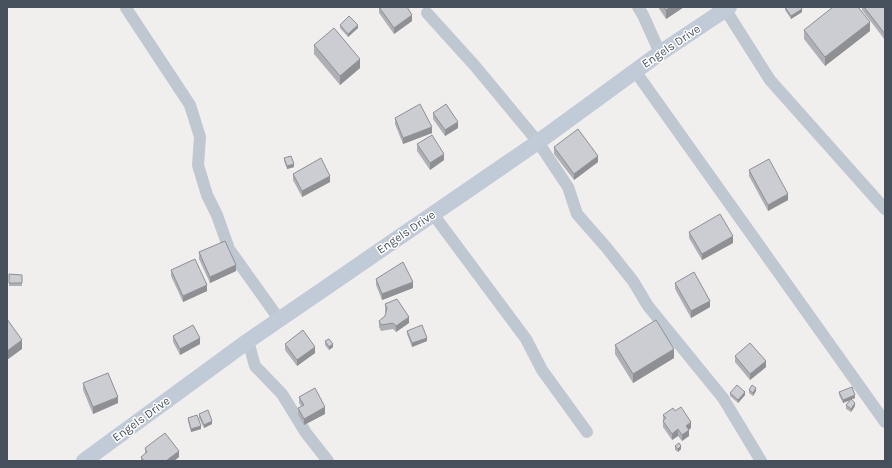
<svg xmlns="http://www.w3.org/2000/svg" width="892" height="468" viewBox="0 0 892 468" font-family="Karla,sans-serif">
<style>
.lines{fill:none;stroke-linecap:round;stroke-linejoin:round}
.street{stroke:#bfc7d0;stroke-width:12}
.secondary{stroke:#c1cad7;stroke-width:16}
.wall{fill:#afb0b5}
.shaded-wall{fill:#8e9094}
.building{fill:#cbcdd3;stroke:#8e9094}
.labels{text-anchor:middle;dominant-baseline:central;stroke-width:3;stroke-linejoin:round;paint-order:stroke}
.street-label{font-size:12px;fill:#46505c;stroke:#fff}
</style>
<rect width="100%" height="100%" fill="#f1eeee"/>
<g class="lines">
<path class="street" d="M638 7 643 15 660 53
M126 8 190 105 200 137 198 165 207 195 217 215 229 249 279 319
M725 9 770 80 885 209
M427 13 475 66 538 142 568 187 577 214 606 247 633 281 648 306 723 398 761 461
M635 71 885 422
M433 214 526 339 542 370 587 432
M248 341 255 366 282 394 306 433 328 461"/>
<path class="secondary" d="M84 461 248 341 538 142 660 53 729 7"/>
</g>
<path class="wall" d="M379 7 412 21 394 34 379 13Z
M658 7H684L666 19Z
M785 7 802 12 791 19 785 10Z
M862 7H885V40L862 10Z
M340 25 358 28 348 37 340 28Z
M804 30 870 31 825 66 804 39Z
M314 45 360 68 340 85 314 54Z
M433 113 458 128 445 136 433 119Z
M395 118 432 133 403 144 395 124Z
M417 144 444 160 430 170 417 151Z
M554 147 598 162 574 180 554 154Z
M284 158 294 167 287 169 284 161Z
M749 170 788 200 768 211 749 176Z
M293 174 330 182 302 197 293 180Z
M689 232 733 243 702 260 689 238Z
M199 252 236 271 210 283 199 259Z
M171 270 207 291 183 302 171 276Z
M9 274 22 275V286H9Z
M376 279 413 288 382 300 376 285Z
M675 283 710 307 691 318 675 289Z
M385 304 409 323 396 332 393 329 381 331 379 327V321L385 316 386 313 385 311Z
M407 331 427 341 412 347 407 334Z
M173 336 200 344 180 355 173 342Z
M325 341 333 347 329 350 325 345Z
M285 344 315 353 297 366 285 350Z
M615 345 674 358 633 383 615 354Z
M735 356 766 367 750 380 735 362Z
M83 383 118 403 93 414 83 390Z
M749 390 756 391 753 396 749 393Z
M839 392 855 398 851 400 855 406 851 412 846 409V405L850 400 843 403 839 395Z
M730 393 745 395 738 403 730 396Z
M299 397 325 414 304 425 298 415V408L302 407 299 403Z
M675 411 691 428 689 430V436L682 441 678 436 672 440 663 427V415Z
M199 414 212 424 204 428 199 418Z
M188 418 201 429 191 432 188 421Z
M675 446 681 449 678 452 675 450Z
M145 448 179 457 174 461H141V457L145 454Z"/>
<path class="shaded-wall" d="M670 7H684L666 19V10Z
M802 9V12L791 19V16Z
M412 15V21L394 34V28Z
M870 22V31L825 66V57Z
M358 25V28L348 37V34Z
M360 59V68L340 85V76Z
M458 122V128L445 136V130Z
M432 127V133L403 144V138Z
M444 154V160L430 170V163Z
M598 156V162L574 180V174Z
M294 164V167L287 169V166Z
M330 176V182L302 197V191Z
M788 194V200L768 211V205Z
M733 236V243L702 260V254Z
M236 265V271L210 283V277Z
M413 282V288L382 300V294Z
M207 285V291L183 302V296Z
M710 301V307L691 318V311Z
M409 317V323L396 332V326Z
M200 338V344L180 355V349Z
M427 338V341L412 347V343Z
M22 340V349L7 360V351Z
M333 344V347L329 350V347Z
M315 347V353L297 366V360Z
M674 349V358L633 383V374Z
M766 361V367L750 380V374Z
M756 388V391L753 396V393Z
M745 392V395L738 403V400Z
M855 395V398L843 403V400Z
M118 397V403L93 414V407Z
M855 403V406L851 412V409Z
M325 407V414L304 425V419Z
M212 421V424L204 428V425Z
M691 422V428L686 432V426Z
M201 426V429L191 432V429Z
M678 429V436L672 440V434Z
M689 430V436L682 441V435Z
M681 446V449L678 452V449Z
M179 451V457L174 461H166Z"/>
<path class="building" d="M379 7H407L412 15 394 28Z
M664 7H670L666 10Z
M785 7H801L802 9 791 16Z
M833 7H858L870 22 825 57 804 30Z
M864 7H885V34Z
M349 16 358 25 348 34 340 25Z
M334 28 360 59 340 76 314 45Z
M420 104 432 127 403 138 395 118Z
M446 104 458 122 445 130 433 113Z
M578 129 598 156 574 174 554 147Z
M432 135 444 154 430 163 417 144Z
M291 156 294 164 287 166 284 158Z
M321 158 330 176 302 191 293 174Z
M769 159 788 194 768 205 749 170Z
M720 214 733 236 702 254 689 232Z
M225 241 236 265 210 277 199 252Z
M195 259 207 285 183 296 171 270Z
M403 262 413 282 382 294 376 279Z
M694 272 710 301 691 311 675 283Z
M9 274 22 275V283H9Z
M397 299 409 317 396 326 393 323 381 325 379 321 385 316 387 308 385 304Z
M7 319 22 340 7 351Z
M656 320 674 349 633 374 615 345Z
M193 325 200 338 180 349 173 336Z
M422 325 427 338 412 343 407 331Z
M303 330 315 347 297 360 285 344Z
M329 339 333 344 329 347 325 341Z
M750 343 766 361 750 374 735 356Z
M108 373 118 397 93 407 83 383Z
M737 385 745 392 738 400 730 393Z
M752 385 756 388 753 393 749 390Z
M852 387 855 395 843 400 839 392Z
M315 388 325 407 304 419 298 408 304 405 299 397Z
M851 399 855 403 851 409 846 405Z
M681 407 691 422 686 426 689 430 682 435 678 429 672 434 663 421 666 418 663 415 673 408 675 411Z
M208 410 212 421 204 425 199 414Z
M197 415 201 426 191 429 188 418Z
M165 433 179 451 166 461H144L141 457 147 452 145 448Z
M679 443 681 446 678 449 675 446Z"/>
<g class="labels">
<g class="street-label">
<text transform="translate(671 46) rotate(-34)">Engels Drive</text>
<text transform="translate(406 232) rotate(-34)">Engels Drive</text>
<text transform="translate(141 419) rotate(-36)">Engels Drive</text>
</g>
</g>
<rect width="892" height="468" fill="none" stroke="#46505c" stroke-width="16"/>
</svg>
